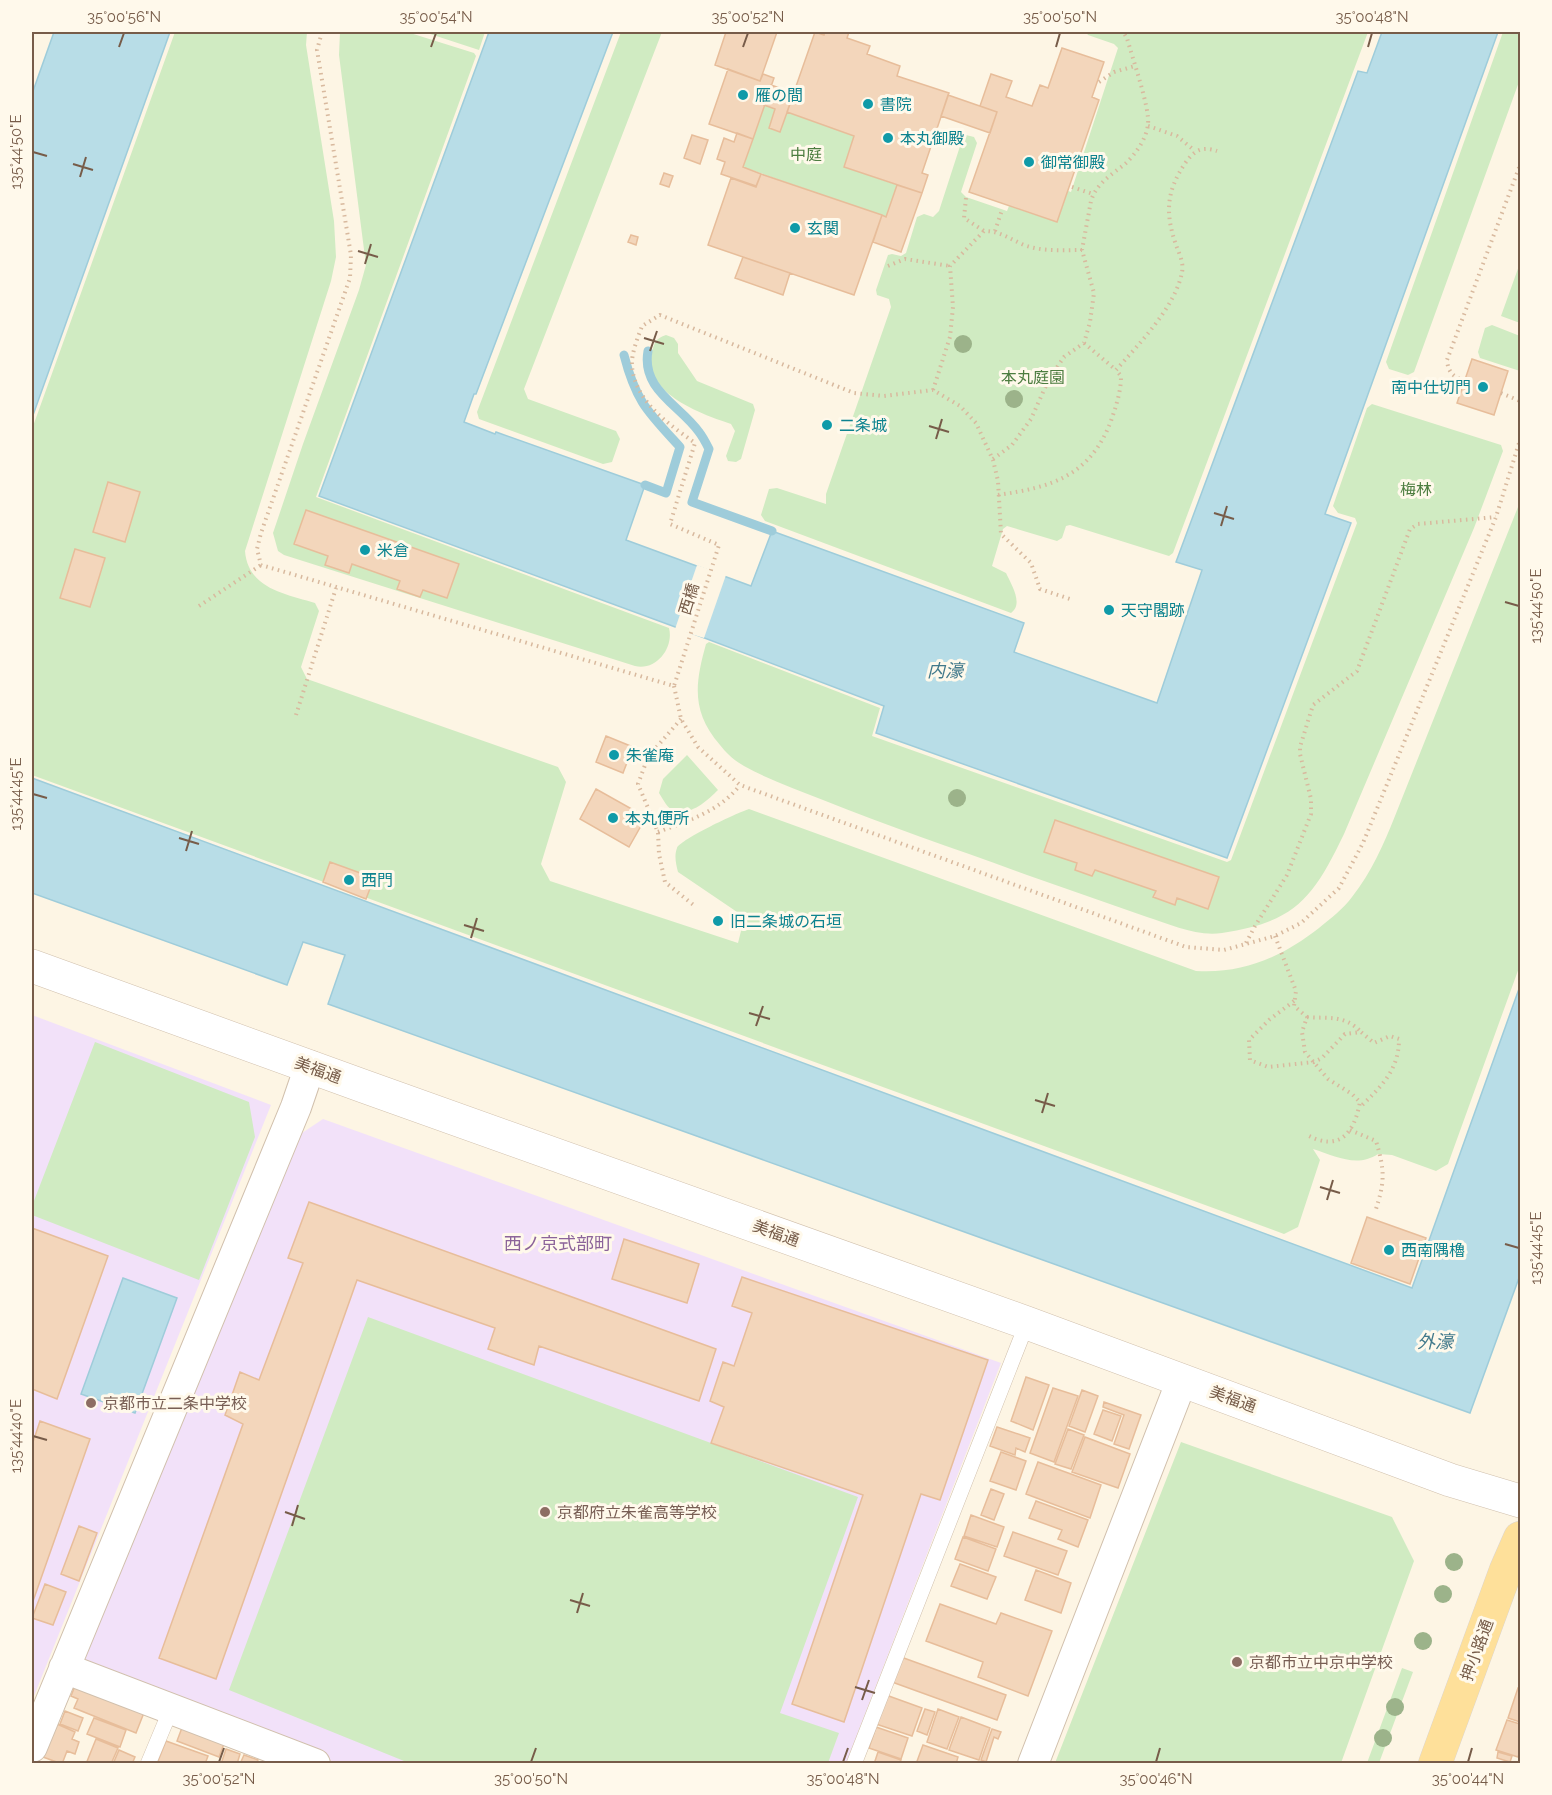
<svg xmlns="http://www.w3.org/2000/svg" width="1552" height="1795" viewBox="0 0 1552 1795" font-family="Raleway,'Noto Sans JP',sans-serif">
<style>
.education{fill:#f2e1f9}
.green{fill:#d0ebc2}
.water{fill:#b8dde7;stroke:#9eccda;stroke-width:1.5}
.pier{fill:#fdf5e4}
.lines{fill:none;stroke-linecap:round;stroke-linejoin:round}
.stream{stroke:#9eccda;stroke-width:9}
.building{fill:#f3d6bb;stroke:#e7bd9a;stroke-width:1.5}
.service-casing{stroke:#d1c0ad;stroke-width:16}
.minor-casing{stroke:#d1c0ad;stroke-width:32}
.tertiary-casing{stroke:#d1c0ad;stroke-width:34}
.primary-casing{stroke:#dcd5d0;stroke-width:34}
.path{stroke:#d8b99e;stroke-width:4;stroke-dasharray:1.5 4.5;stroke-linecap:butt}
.service{stroke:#fff;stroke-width:15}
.minor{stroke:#fff;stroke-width:30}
.tertiary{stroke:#fff;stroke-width:33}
.primary{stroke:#fee09a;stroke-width:33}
.tree{fill:#9cb38a}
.ticks{fill:none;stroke:#775c49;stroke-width:2}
.culture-dot{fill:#0f9aa8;stroke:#fff9eb;stroke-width:2}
.education-dot{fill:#8d6e63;stroke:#fff9eb;stroke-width:2}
.labels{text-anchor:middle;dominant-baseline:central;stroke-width:6;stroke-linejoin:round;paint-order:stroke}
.culture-label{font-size:16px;fill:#0d838f;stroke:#fff9eb;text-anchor:start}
.park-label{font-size:16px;fill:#4d7d40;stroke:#fff9eb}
.street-label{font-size:16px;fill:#775c49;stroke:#fff9eb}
.education-label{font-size:16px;fill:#785e54;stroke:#fff9eb;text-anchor:start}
.water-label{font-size:18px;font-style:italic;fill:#41798b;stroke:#fff9eb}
.neighbourhood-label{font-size:18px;fill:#8c649a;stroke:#fff9eb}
.neatline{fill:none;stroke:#775c49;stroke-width:2}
.ticks-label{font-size:15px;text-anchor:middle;fill:#775c49}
</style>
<rect width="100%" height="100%" fill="#fdf5e4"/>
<path class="education" d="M32 1015 271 1105 32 1701Z
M323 1119 1001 1363 846 1763H337L86 1669 84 1661 302 1133Z"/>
<path class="green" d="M175 32H307L306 45 334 221 336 257 331 281 245 551C248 589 286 594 315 603L319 611 301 667 307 679 558 767 566 782 541 864 550 881 738 943 743 923 740 914 678 872C676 864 674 856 677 848 681 839 737 813 749 809L1196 971C1243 974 1282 957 1319 928 1330 919 1343 909 1352 897 1371 873 1384 844 1395 816L1520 502V965L1448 1164 1436 1171 1392 1155 1378 1154C1357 1168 1335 1156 1313 1149L1320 1160 1298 1227 1284 1234 32 775V429Z
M340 32H407L474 53 476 56 316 497 669 628C674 647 657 671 635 666L284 555 278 551 273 533 303 444 359 290 366 265 339 55Z
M424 32H485L479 50Z
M621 32H662L524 389 528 399 616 431 620 439 612 462 603 464 479 419 477 412Z
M1086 32H1368L1173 553 1169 556 1070 525 1066 526 1062 538 1057 541 1007 526 1003 529 992 566 1006 573C1011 584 1024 604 1011 613L765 521 761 515 769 489 777 488 826 504V494L891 307 889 299 877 295 876 290 888 255 892 254 901 256 906 253 917 217 924 214 933 217 939 211 962 140 966 135 974 137 977 143 961 192 966 197 1007 211 1009 206 1057 222 1068 191 1071 192 1118 48 1114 44 1088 35Z
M1503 32H1520V79L1414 372 1408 375 1389 369 1386 362Z
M764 105 775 109 769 127 780 131 787 112 854 136 844 167 897 185 886 217 743 167Z
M1520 263V323L1501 316Z
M1492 325 1520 336V371L1480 358 1478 352 1485 328Z
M666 335 674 338 678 344V353L697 381 753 404 755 410 741 459 736 462 728 461 726 456 735 431 731 424C701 414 642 393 652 352 654 343 656 338 666 335Z
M1372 404 1501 445 1503 451 1474 528 1344 834C1313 898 1296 922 1222 933 1197 937 1170 924 1147 917 1107 903 1067 889 1027 875 959 850 890 827 823 800 796 789 769 780 744 766 735 761 726 753 720 745 691 711 695 684 706 644L709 642 880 708 872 736 1227 862 1231 860 1357 523 1355 518 1338 513 1333 506 1367 408Z
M687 755 718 790C707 801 692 815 675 811 668 810 663 799 659 793L663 779Z
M95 1042 249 1102 255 1137 199 1280 32 1215V1206Z
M368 1317 858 1497 780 1713 839 1733 828 1763H409L229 1690Z
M1181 1442 1392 1517 1414 1561 1341 1763H1055Z
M1402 1668 1413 1672 1379 1763H1367Z"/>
<path class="water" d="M54 32H170L32 418V94Z
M489 32H613L476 394H474L464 422 495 434 496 432 645 485 626 540 751 586 772 531 1024 623 1014 652 1157 703 1202 570 1176 562 1358 71 1367 73 1382 32H1498L1325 514 1351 523 1227 858 876 733 884 706 678 628 319 496Z
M32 778 1412 1288 1520 986V1275L1470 1413 328 1004 345 955 303 942 287 985 32 893Z
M123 1278 177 1298 135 1413 81 1394Z"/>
<path class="pier" d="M697 565 726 575 704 638 675 629Z"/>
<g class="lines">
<path class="stream" d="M648 351C641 390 680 405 699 432 703 437 706 443 709 449L692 502 772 531
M624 355C636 402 648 412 680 447L666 493 645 485"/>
</g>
<path class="building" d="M726 32H777L760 81 715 65Z
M815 32 824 35 825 32H849L847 38 870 46 867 54 900 66 897 76 949 93 922 173 928 175 922 193 844 167 854 136 787 112Z
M1062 48 1104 62 1092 97 1099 100 1057 222 969 192 997 112 980 106 991 74 1012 81 1006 97 1032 106 1040 85 1048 88Z
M728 69 760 81 763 74 774 78 753 139 709 124Z
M771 85 794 93 780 132 769 128 775 109 764 105Z
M948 95 997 112 990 133 941 116Z
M737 133 753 139 743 167 761 174 756 186 721 174 725 162 717 159 724 138 734 142Z
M692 135 708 140 700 164 684 158Z
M664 173 673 176 669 187 660 184Z
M761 174 882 215 854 295 708 245 731 178 756 187Z
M897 185 922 193 901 252 873 242 882 215 886 217Z
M631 235 638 237 636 245 628 242Z
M743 257 790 273 783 295 735 278Z
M1472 359 1508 371 1494 415 1457 403Z
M108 482 140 492 125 542 93 532Z
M306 510 459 564 447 598 423 590 420 597 397 589 400 581 352 564 349 573 325 565 328 556 294 544Z
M75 549 105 558 90 607 60 598Z
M606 736 633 747 623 773 596 762Z
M596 789 646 817 629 847 580 819Z
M1055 820 1219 877 1208 909 1177 898 1175 905 1153 897 1156 891 1095 870 1092 876 1075 870 1077 863 1044 852Z
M330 862 374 878 366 899 323 882Z
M309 1202 716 1349 699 1401 539 1346 534 1365 488 1349 495 1328 357 1280 216 1679 159 1658 243 1424 225 1415 240 1372 259 1380 303 1263 288 1258Z
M1367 1217 1426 1238 1410 1284 1351 1263Z
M32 1228 108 1256 57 1399 32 1389Z
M624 1239 699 1264 687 1303 612 1279Z
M742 1277 988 1360 940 1500 921 1494 844 1722 792 1704 863 1495 711 1443 724 1407 710 1401 723 1362 734 1366 752 1313 732 1306Z
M1026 1377 1049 1385 1033 1430 1011 1421Z
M1053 1388 1078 1396 1054 1462 1030 1453Z
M1082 1390 1098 1396 1085 1432 1069 1426Z
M1104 1402 1141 1415 1129 1449 1114 1444 1124 1415 1103 1407Z
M1103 1410 1121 1416 1112 1441 1094 1434Z
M40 1421 90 1439 32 1604V1445Z
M997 1427 1030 1438 1025 1452 1016 1448 1015 1455 990 1446Z
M1068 1429 1084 1435 1071 1469 1055 1464Z
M1085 1437 1130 1454 1118 1488 1072 1472Z
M1001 1452 1026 1461 1016 1490 990 1481Z
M1038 1462 1101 1485 1090 1518 1026 1494Z
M991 1489 1004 1494 994 1520 981 1515Z
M1036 1501 1088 1520 1078 1547 1058 1539 1062 1530 1029 1518Z
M971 1515 1004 1527 997 1547 964 1536Z
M79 1526 97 1533 79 1581 61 1574Z
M1013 1532 1067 1551 1058 1575 1004 1556Z
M963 1537 996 1549 988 1571 955 1559Z
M960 1564 996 1577 987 1599 951 1586Z
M1036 1570 1071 1583 1061 1613 1025 1600Z
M45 1584 66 1592 53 1625 32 1618Z
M940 1604 996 1624 1001 1613 1052 1631 1028 1696 978 1677 983 1662 926 1641Z
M901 1657 1006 1695 997 1720 892 1682Z
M78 1678 147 1705 136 1733 74 1708 78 1699 71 1696Z
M1518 1688 1520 1689V1722L1508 1718Z
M886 1695 922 1708 912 1736 876 1724Z
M925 1709 935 1712 927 1735 917 1731Z
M938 1709 959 1717 947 1749 927 1742Z
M65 1711 83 1718 78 1731 60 1724Z
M961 1717 990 1728 979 1760 949 1750Z
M94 1718 126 1730 120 1747 87 1734Z
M1507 1720 1520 1724V1751L1518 1757 1496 1750Z
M57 1724 75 1732 72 1739 79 1742 75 1754 67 1751 62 1764 43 1757Z
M183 1725 225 1741 219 1757 177 1741Z
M876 1727 908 1738 901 1759 869 1748Z
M992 1729 1001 1732 998 1739 994 1737 986 1762 981 1760Z
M96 1739 118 1748 111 1764H86Z
M166 1741 208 1756 205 1764H165L158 1761Z
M923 1745 958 1757 956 1764H916Z
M226 1749 240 1754 237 1764H221Z
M119 1750 135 1757 132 1764H113Z
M878 1752 901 1760 899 1764H874Z
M1498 1752 1512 1756 1510 1762 1497 1758Z
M244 1755 258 1760 256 1764H240Z"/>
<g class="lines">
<g class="service-casing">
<path id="service" d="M148 1764 171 1709
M854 1764 1027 1323"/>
</g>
<g class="minor-casing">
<path id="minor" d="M64 1668 315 1764
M32 1747 296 1107 310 1066
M1033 1764 1182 1380"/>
</g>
<g class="tertiary-casing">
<path id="tertiary" d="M32 966 363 1086 1027 1323 1450 1480 1520 1501"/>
</g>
<g class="primary-casing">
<path id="primary" d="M1435 1764 1506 1570 1520 1538"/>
</g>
<path class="path" d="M322 32 317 50 351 255 350 278 261 533 257 549 261 565 674 686 719 545 670 524 695 443C669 424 635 402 632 366 631 354 638 337 642 326L660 315 854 393 884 396 933 390 960 406 976 423 993 460 998 481 1001 534 1031 563 1040 589 1070 599
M1099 82 1114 72 1135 66
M1148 126 1177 136 1195 151
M1072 187 1093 194
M966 198 964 218 984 231
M995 231 1002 210
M888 266 905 259 950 266
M1084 343 1116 370C1139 344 1176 306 1182 272 1184 263 1179 253 1176 245 1165 213 1166 191 1186 162 1195 150 1202 146 1217 151
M1465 381C1453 377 1448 372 1447 360L1520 165
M933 390 950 337 953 307 950 266 984 231C1000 231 1010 239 1024 245 1043 252 1062 250 1082 250
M1501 393 1520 401
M993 459 1012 445 1031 419 1049 379 1064 357 1084 343 1090 322 1094 293 1082 250 1091 201C1096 184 1111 175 1125 164 1135 155 1147 138 1148 124 1150 108 1132 57 1127 38L1123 32
M998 495C1052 487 1090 476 1111 421 1116 406 1121 392 1121 376L1116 370
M199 606 261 565
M674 686 681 719 698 747 740 785 1186 947 1224 950 1275 936 1301 923 1339 888 1363 843 1496 517 1520 440
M296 715 336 588
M681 719 648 757 638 784 658 832 659 854 665 882 696 907
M658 832C688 821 720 811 740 785
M1275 936 1296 991 1294 1006 1307 1017 1302 1032 1305 1052 1328 1079 1352 1094 1360 1102C1354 1134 1339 1152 1307 1135
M1246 943 1255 926 1287 875 1311 814V799L1300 754V747L1313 705 1357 671 1410 529 1418 524 1496 517
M1294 1001 1269 1020 1249 1040 1250 1060 1268 1067 1314 1062 1322 1058 1345 1034 1361 1032 1374 1043 1390 1036 1399 1039C1399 1070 1381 1087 1359 1108
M1307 1017C1328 1019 1344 1014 1361 1032
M1350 1130 1376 1141C1385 1171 1385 1182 1375 1212"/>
<use href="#service" class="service"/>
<use href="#minor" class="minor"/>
<use href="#tertiary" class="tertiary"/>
<use href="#primary" class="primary"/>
</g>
<g class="tree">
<circle cx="963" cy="344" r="9"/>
<circle cx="1014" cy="399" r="9"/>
<circle cx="957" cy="798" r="9"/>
<circle cx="1454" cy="1562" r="9"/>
<circle cx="1443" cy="1594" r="9"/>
<circle cx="1423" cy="1641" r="9"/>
<circle cx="1395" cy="1707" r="9"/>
<circle cx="1383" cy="1738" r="9"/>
</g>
<path class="ticks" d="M119 47 124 33M431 47 436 33M743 47 748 33M1056 47 1060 33M1368 47 1372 33M33 152 47 156M73 164 93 170M80 177 86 157M358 251 378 257M365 264 371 244M644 338 664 344M650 351 657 331M929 426 949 432M936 439 942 419M1214 513 1234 519M1221 526 1227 506M1505 602 1519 606M33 794 47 798M179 838 199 844M186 851 192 831M464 925 484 931M471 938 477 918M749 1013 770 1019M756 1026 763 1006M1035 1100 1055 1106M1042 1113 1048 1093M1320 1187 1340 1193M1327 1200 1333 1180M1505 1244 1519 1248M33 1436 47 1440M285 1512 305 1519M292 1526 298 1505M570 1600 590 1606M577 1613 583 1593M855 1687 875 1693M862 1700 869 1680M219 1762 224 1748M531 1762 536 1748M843 1762 848 1748M1156 1762 1160 1748M1468 1762 1472 1748"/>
<g class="culture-dot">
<circle cx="743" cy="95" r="6"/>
<circle cx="868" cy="104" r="6"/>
<circle cx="888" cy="138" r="6"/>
<circle cx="1029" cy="162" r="6"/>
<circle cx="795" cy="228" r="6"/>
<circle cx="1483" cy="387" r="6"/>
<circle cx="827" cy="425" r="6"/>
<circle cx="365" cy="550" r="6"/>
<circle cx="1109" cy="610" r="6"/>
<circle cx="614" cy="755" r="6"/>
<circle cx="613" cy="818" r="6"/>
<circle cx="349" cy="880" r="6"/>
<circle cx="718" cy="921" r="6"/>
<circle cx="1389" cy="1250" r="6"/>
</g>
<g class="education-dot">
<circle cx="91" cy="1403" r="6"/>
<circle cx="545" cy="1512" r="6"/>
<circle cx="1237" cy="1662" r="6"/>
</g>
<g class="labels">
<g class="culture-label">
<text x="755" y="95">雁の間</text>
<text x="880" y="104">書院</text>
<text x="900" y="138">本丸御殿</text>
<text x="1041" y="162">御常御殿</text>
<text x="807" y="228">玄関</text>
<text x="1471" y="387" text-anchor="end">南中仕切門</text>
<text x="839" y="425">二条城</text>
<text x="377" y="550">米倉</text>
<text x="1121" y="610">天守閣跡</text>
<text x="626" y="755">朱雀庵</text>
<text x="625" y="818">本丸便所</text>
<text x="361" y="880">西門</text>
<text x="730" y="921">旧二条城の石垣</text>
<text x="1401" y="1250">西南隅櫓</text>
</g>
<g class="park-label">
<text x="806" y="154">中庭</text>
<text x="1033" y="377">本丸庭園</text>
<text x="1416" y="489">梅林</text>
</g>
<g class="street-label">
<text transform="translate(689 599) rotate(-73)">西橋</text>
<text transform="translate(318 1070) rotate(20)">美福通</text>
<text transform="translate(776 1233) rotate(20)">美福通</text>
<text transform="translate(1233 1399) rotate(20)">美福通</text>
<text transform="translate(1477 1650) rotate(-70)">押小路通</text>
</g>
<g class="education-label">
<text x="103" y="1403">京都市立二条中学校</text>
<text x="557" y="1512">京都府立朱雀高等学校</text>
<text x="1249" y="1662">京都市立中京中学校</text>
</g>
<g class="water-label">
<text x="945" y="670">内濠</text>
<text x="1435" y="1341">外濠</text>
</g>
<g class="neighbourhood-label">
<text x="558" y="1243">西ノ京式部町</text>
</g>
</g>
<rect width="1552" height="1795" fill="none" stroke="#fff9eb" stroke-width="66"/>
<rect x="33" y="33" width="1486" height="1729" class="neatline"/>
<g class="ticks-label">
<text x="124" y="22">35°00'56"N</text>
<text x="436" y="22">35°00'54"N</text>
<text x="748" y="22">35°00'52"N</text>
<text x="1060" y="22">35°00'50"N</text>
<text x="1372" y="22">35°00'48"N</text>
<text transform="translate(16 152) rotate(-90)" y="5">135°44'50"E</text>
<text transform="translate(1536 606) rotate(-90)" y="5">135°44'50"E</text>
<text transform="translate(16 794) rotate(-90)" y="5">135°44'45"E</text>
<text transform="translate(1536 1248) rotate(-90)" y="5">135°44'45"E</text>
<text transform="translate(16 1436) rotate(-90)" y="5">135°44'40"E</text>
<text x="219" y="1784">35°00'52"N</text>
<text x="531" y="1784">35°00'50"N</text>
<text x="843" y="1784">35°00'48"N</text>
<text x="1156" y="1784">35°00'46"N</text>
<text x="1468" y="1784">35°00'44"N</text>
</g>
</svg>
